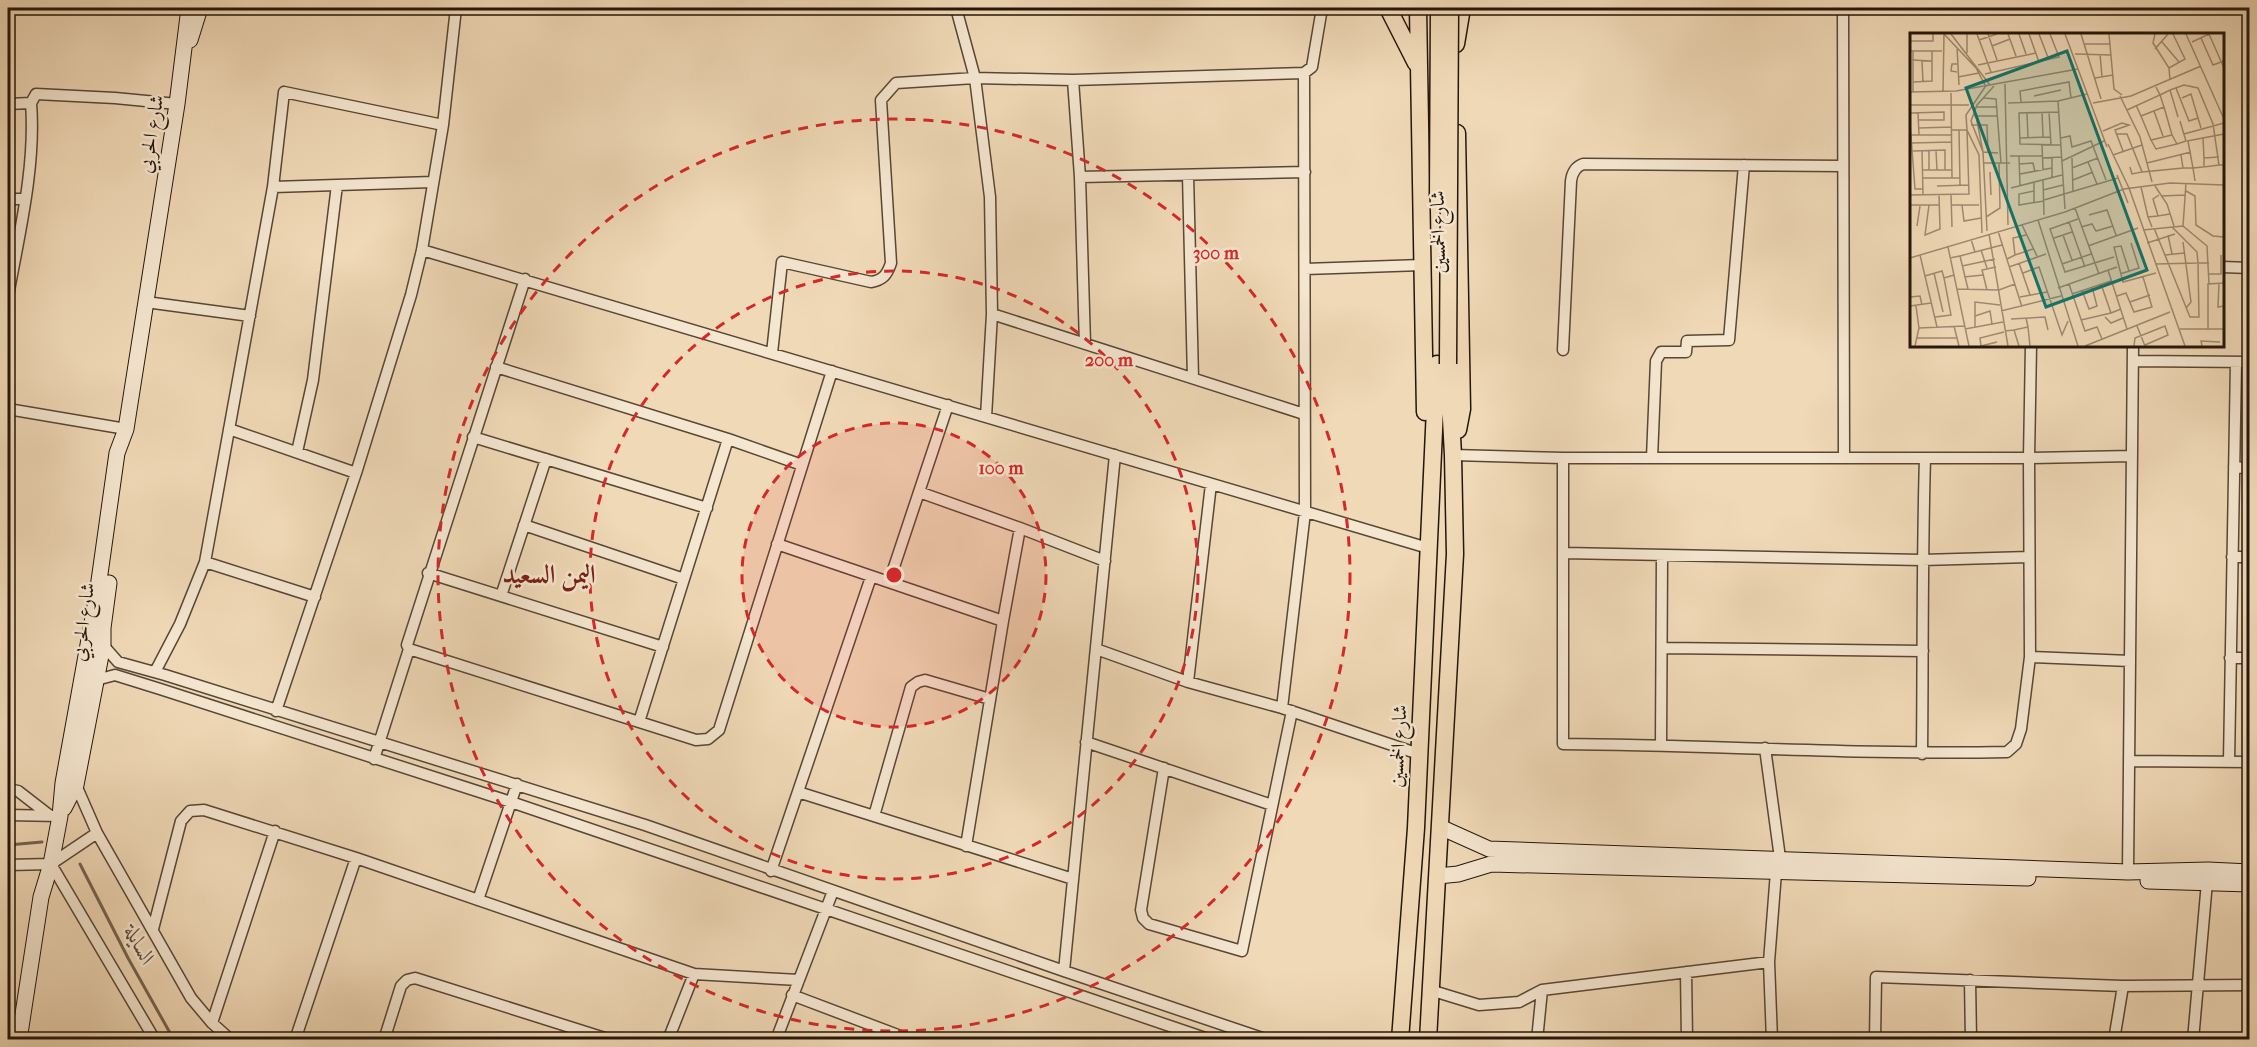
<svg xmlns="http://www.w3.org/2000/svg" width="2257" height="1047" viewBox="0 0 2257 1047" font-family="'IM FELL French Canon',Amiri,serif">
<style>
.lines{fill:none;stroke-linecap:round;stroke-linejoin:round}
.stream{stroke:#75634f;stroke-width:3}
.street-casing{stroke:#574736;stroke-width:13}
.secondary-casing{stroke:#24160b;stroke-width:17}
.primary-casing{stroke:#24160b;stroke-width:19}
.street{stroke:#f5e6d0;stroke-width:10}
.secondary{stroke:#f5e6d0;stroke-width:15}
.primary{stroke:#f0d9b7;stroke-width:16}
.primary-bridge-casing{stroke:#24160b;stroke-width:19;stroke-linecap:butt}
.primary-bridge{stroke:#f0d9b7;stroke-width:16}
.ring{fill:none;stroke:#d62828;stroke-width:3;stroke-dasharray:10 8}
.labels{text-anchor:middle;dominant-baseline:central;stroke-width:5;stroke-linejoin:round;paint-order:stroke}
.street-label{font-size:20px;fill:#24160b;stroke:#f5e6d0}
.water-label{font-size:21px;font-style:italic;fill:#5a4a39;stroke:#f5e6d0}
.district-label{font-size:26px;font-weight:bold;fill:#7a1f14;stroke:#f5e6d0}
.inset-road{fill:none;stroke:#9e8b72;stroke-width:1.5}
.view{fill:#0f766e;fill-opacity:0.15;stroke:#0f766e;stroke-width:3}
.inset-edge{fill:none;stroke:#24160b;stroke-width:3}
.centre{fill:#d62828;stroke:#f5e6d0;stroke-width:3}
.ring-label{font-size:18px;text-anchor:middle;font-weight:bold;fill:#d62828;stroke:#f5e6d0;stroke-width:5;stroke-linejoin:round;paint-order:stroke}
</style>
<rect width="100%" height="100%" fill="#f0d9b7"/>
<filter id="stains"><feTurbulence type="fractalNoise" baseFrequency=".00333" numOctaves="4"/><feColorMatrix values="0 0 0 0 .2 0 0 0 0 .09 0 0 0 0 .02 0 0 0 .5 -.17"/></filter>
<radialGradient id="worn" r=".72"><stop offset=".6" stop-color="#630" stop-opacity="0"/><stop offset="1" stop-color="#630" stop-opacity=".3"/></radialGradient>
<g class="lines">
<path class="stream" d="M8 845 42 842
M80 864 128 958 174 1040"/>
<g class="street-casing">
<path id="street" d="M956 8 975 78 990 197 992 314 986 417
M1843 8 1844 458
M1073 80 1080 177 1085 344
M31 103 36 94 115 98 177 104
M8 104 31 103C36 166 19 235 8 296
M1188 175 1193 378
M1080 177 1305 172
M273 187 433 182
M8 199H25
M422 250 1428 548
M2222 267 2250 268
M1305 269 1422 265
M525 279 407 645 409 649 696 740 708 739 719 730 832 371
M146 302 250 316
M992 314 1304 414
M1563 350 1571 181C1572 173 1575 167 1583 164L1843 166
M772 353 782 262 871 282C883 280 887 275 891 263L881 100 896 83 975 78 1073 80 1304 73 1312 67 1322 8
M2133 361 2250 362
M496 367 728 439 802 465
M8 409 126 429
M229 429 356 473
M473 437 707 508
M297 452 313 380 337 185
M1453 455 1563 458H2029L2132 456
M1563 458V744C1711 745 1859 755 2007 752L2016 744 2021 729 2030 657 2029 458 2031 345
M1652 458 1656 361 1661 352H1686L1687 341 1729 340 1744 165
M2234 467 2250 468
M919 492 1020 528 1105 561
M524 525 684 579
M777 544 1003 621
M1564 553 1922 560 2029 557
M2232 557H2250
M428 573 663 647
M889 582 948 405
M501 596 546 459
M315 597 205 562 273 187 284 92 443 125
M103 645 118 662 165 675 645 825 1064 971 1268 1040
M1662 648 1923 651
M1096 649 1188 682 1282 708 1419 754
M2030 657 2130 661
M2230 658H2250
M155 672 180 624 205 562
M96 680 115 675 160 689 511 802 1211 1040
M1188 682 1211 484
M1282 708 1305 512 1304 73
M276 711 356 473 411 295 422 250 443 125 456 8
M639 722 728 439
M1086 742 1272 805
M1661 745 1662 556
M1765 748 1780 858
M1922 754C1923 655 1922 557 1925 458
M374 759 409 649
M2129 761 2250 762
M2229 762 2236 362
M1164 768 1141 910 1143 918 1149 924 1242 951 1292 711
M76 785 97 833 191 998 212 1023 231 1040
M8 789 18 791 49 815
M798 792 1073 879
M8 815 60 816
M874 816 911 687 918 682 925 680 990 699
M966 846 1003 621 1020 528
M51 864 155 1040
M8 865 51 864 97 833
M771 871 871 577
M2128 872 2133 345
M478 900 517 784
M153 929 181 821 190 811 204 810 356 858 694 974 799 980
M1064 971 1115 455
M1686 972 1687 1040
M1970 980 1971 1040
M1430 990 1479 1005 1519 1002 1542 990 1769 962
M792 995 911 1040
M212 1023 275 831
M295 1040 356 858
M384 1040 401 986 407 980 415 978 611 1040
M668 1040 694 974
M776 1040 833 891
M1537 1040 1542 990
M1772 1040 1769 962 1776 872
M1875 1040 1876 977 2123 986 2250 985
M2114 1040 2123 986
M2193 1040 2207 882"/>
</g>
<g class="secondary-casing">
<path id="secondary" d="M190 40 200 8
M64 808 76 785 103 645V628L109 583
M1440 827 1489 849 2128 872 2208 870 2250 872
M1438 876 1458 874 1491 864 2028 878
M2148 881 2250 884
M19 1040 41 897 51 864 60 816 63 783 97 595 117 453 126 429 177 104 189 8"/>
</g>
<g class="primary-casing">
<path id="primary" d="M1388 8 1416 63
M1418 8 1425 412
M1456 44 1462 8
M1457 133 1462 409 1458 430
M1400 1040 1416 828 1437 364
M1428 1040 1455 554 1453 455 1448 364"/>
</g>
<use href="#street" class="street"/>
<use href="#secondary" class="secondary"/>
<use href="#primary" class="primary"/>
<g class="primary-bridge-casing">
<path id="primary-bridge" d="M1438 196 1439 8
M1448 364 1450 8"/>
</g>
<use href="#primary-bridge" class="primary-bridge"/>
</g>
<circle cx="894" cy="575" r="152" fill="#d62828" fill-opacity=".12"/>
<g class="ring">
<circle cx="894" cy="575" r="152"/>
<circle cx="894" cy="575" r="304"/>
<circle cx="894" cy="575" r="456"/>
</g>
<g class="labels">
<g class="street-label">
<text transform="translate(151 134) rotate(-81)">شارع الحربي</text>
<text transform="translate(1438 232) rotate(-91)">شارع الخمسين</text>
<text transform="translate(83 622) rotate(-83)">شارع الحربي</text>
<text transform="translate(1398 746) rotate(-87)">شارع الخمسين</text>
</g>
<g class="water-label">
<text transform="translate(140 945) rotate(62)">السايلة</text>
</g>
<g class="district-label">
<text x="549" y="574">اليمن السعيد</text>
</g>
</g>
<g transform="translate(1910 33)">
<rect width="314" height="314" fill="#f0d9b7"/>
<path class="inset-road" d="M34 1 66 35 76 54M41 1 80 52M67 1 81 39M78 1 87 27M98 1 106 23M109 1 116 21M119 1 129 29M129 1 139 27M155 1 197 114M171 1 191 66M199 1 204 56 212 62M245 1 243 10 259 35 260 47M276 1 314 86M299 1 314 35M291 5 303 32 314 28M69 7 87 1M0 8H23V1M252 9 269 29M282 9 299 1M175 11H200M82 13 100 6M47 14 49 52M245 16 258 1M0 18H32M57 20V1M165 21 201 22M190 21 192 44M2 27 22 28M12 28 13 49M68 32 126 20M259 35 275 26 263 1M47 39 41 38 42 31H47M75 41 149 24 140 1M48 44 69 40M185 45 203 42M3 49 22 48V18M95 51 98 192M266 55 279 88 288 85 291 95M260 57 274 52 288 55 303 91 309 132H314M0 59 46 58 168 36M3 59V18M33 59 34 1M41 60 42 145M124 63 151 57M210 63 230 104 242 149M74 65 86 66 91 130M272 65 281 61 288 85M148 68 155 176M111 69 110 58 159 49 161 65M98 70 148 68 177 61M183 70 221 63 291 33M0 72H59M226 72 231 83 254 74 250 62 260 57 268 84M66 74H87M217 77 250 62 246 54M244 78 253 103M132 79 133 104M139 79 141 112M149 79 109 80 110 111 151 112M0 80 34 79V87H9M8 80 9 102M117 80 118 105M64 83H87M66 83 73 119 88 120M231 83 241 107 262 102 254 74M0 90 5 156H13M61 92H77L78 119M9 95 42 94M49 97 50 152M193 98 212 90 219 92 205 97 213 118M206 101H217L232 139 222 141 220 134M274 101 314 90M1 102H42M110 105 141 104M151 105 160 103 162 114 181 108 196 147M293 105 294 125 309 124M241 107 246 116 267 111 262 102M277 108 314 101M2 110 42 109M198 111 219 155 275 313M267 111 276 108 270 88M132 112 133 137M12 117 13 162M19 117V137M26 117 27 137M3 118 35 117V137M203 122 232 112M100 123H132M109 123 110 153M132 125 152 124M162 125 163 159M294 125V134L309 132M152 128 194 108M178 129 187 151M73 130H100M237 130 281 119M109 131 123 130 125 139M162 135 188 125M273 135H283L278 108M12 137H42M80 139 81 162M232 139 273 135 271 122M110 141 142 135M207 142 218 170M12 145H50M142 145V124M133 147 134 182M163 147 183 139M285 148 283 135 293 134M124 149V170M27 153 59 152M245 153 257 171 264 193M231 154 238 184M101 155 152 142M133 157 153 152M124 158 109 161V172L134 168M276 158 285 163 286 192 303 203 314 204M0 162 59 161 57 97H42M41 162 42 194M249 162 243 166 248 183 260 181M252 163 275 162M134 167 208 145M0 172H29M19 172 15 202 30 196 29 162M41 172H69M52 172 54 188 71 185M165 175 189 241M179 182 197 177 206 202M76 184 90 175 89 130M168 186 140 196 155 239 204 224M128 187 168 313M159 189 175 234M112 192 127 223M7 193 10 173M273 193 276 150M171 194 182 191 186 198 203 193M242 194 238 184 248 183M244 195 280 284H289L288 230H299M233 197 273 193 297 213 299 251M77 198 73 119 61 88 67 72 84 53M88 198 112 274M72 200 69 122 57 97 56 82 75 54M79 201 98 313M153 202 162 227M258 202 262 221M144 205 162 199M273 209 281 269 276 275M237 210 265 201M178 213 228 195M38 214 59 313M71 217 77 235M65 219 92 212M10 222 27 294M105 222 123 216M255 222 274 220M50 223 65 219 61 206M0 225 155 179 214 156 260 150 314 152M40 225 50 223 58 256M97 226 105 222 103 205 116 202M109 230 120 262M152 231 181 221M246 231 288 230 287 219 262 194M52 233 85 226M99 234 136 221M198 237 217 296M219 238 211 213 204 214 213 249 246 240M24 240 33 279M113 240 129 234 152 302 158 288M210 241 229 235 221 210M299 241H311V222M15 243 32 238 34 245M54 244 73 242M309 250 308 274 314 273M159 251 175 298 187 294 192 306M191 251 201 280 211 276M148 255 207 234M47 256 89 257 105 251M77 257 72 237 86 234M172 257 179 276 187 273 182 254M162 261 201 248M207 263 216 260 224 279 242 274 233 244M0 264 10 263 12 272M110 264 137 259M220 269 240 262M0 273 21 270M91 278 151 263M65 283 80 278 82 291M25 284 41 282 34 245 44 242M195 284 201 290 213 285M101 286 135 284 138 297M171 287 201 280M44 293 49 313M227 293 235 313M65 294V269L90 272M118 294 120 313M9 295 55 293M55 296 93 289M270 296H314M298 296V251L314 250M104 297 118 294 116 285M95 298 104 297 109 313M6 305H47M87 309 71 313 70 305 94 299M5 313 9 295 6 273M175 313 260 279M224 313 225 305 255 293 258 302 235 312M292 313 291 308 310 309"/>
<path class="view" d="M157 18 237 237 136 274 56 55Z"/>
<rect width="314" height="314" class="inset-edge"/>
</g>
<circle cx="894" cy="575" r="9" class="centre"/>
<g class="ring-label">
<text x="1216" y="259">300 m</text>
<text x="1109" y="366">200 m</text>
<text x="1001" y="474">100 m</text>
</g>
<rect width="2257" height="1047" fill="none" stroke="#f0d9b7" stroke-width="30"/>
<rect x="9" y="9" width="2239" height="1029" fill="none" stroke="#24160b" stroke-width="3"/>
<rect x="15" y="15" width="2227" height="1017" fill="none" stroke="#24160b" stroke-width="1.5"/>
<rect width="100%" height="100%" filter="url(#stains)"/>
<rect width="100%" height="100%" fill="url(#worn)"/>
</svg>
